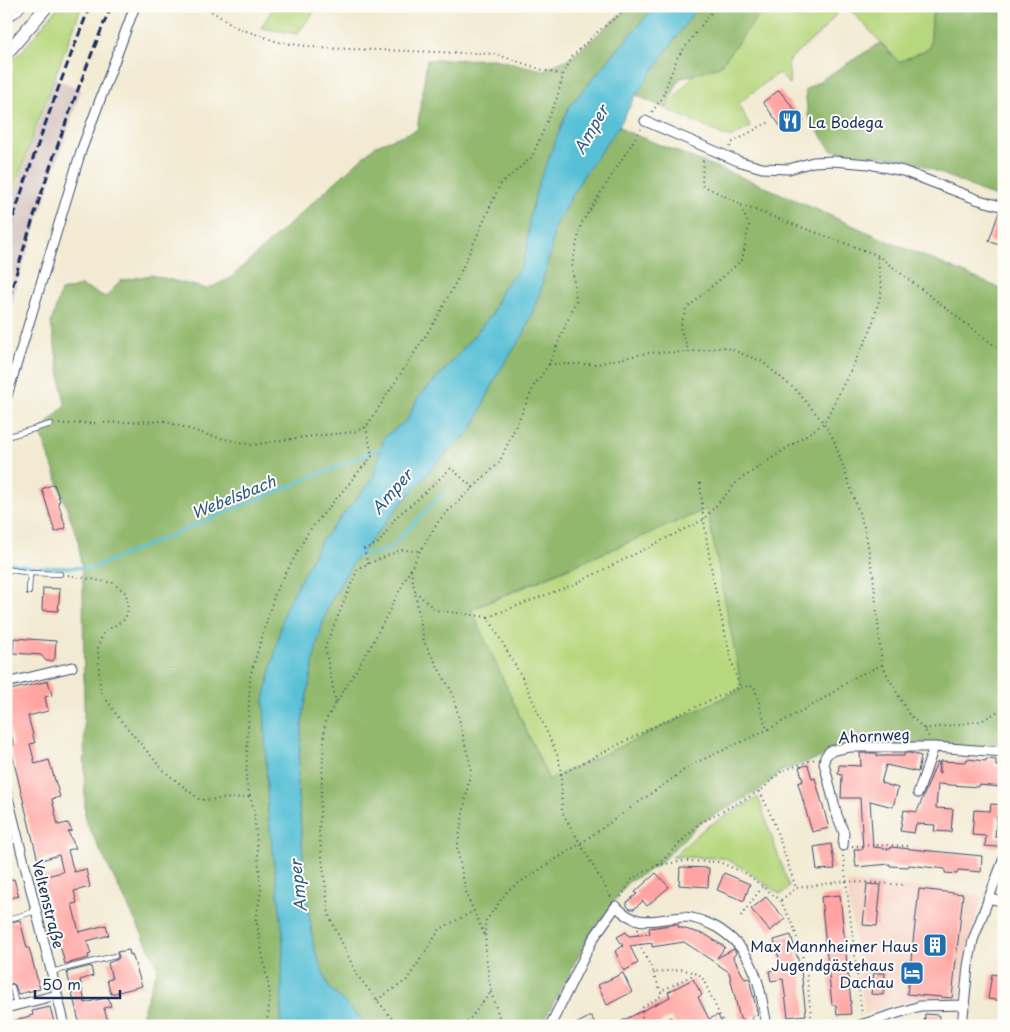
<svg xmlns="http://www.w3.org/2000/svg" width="1010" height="1032" viewBox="0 0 1010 1032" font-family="'Playpen Sans',sans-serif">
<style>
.built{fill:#f6d2c3}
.industrial{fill:#d1bfbd}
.green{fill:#b7d77e;stroke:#69836e}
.forest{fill:#91b86d;stroke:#567466;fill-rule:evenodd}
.water{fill:#59c0d6;stroke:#3a789a}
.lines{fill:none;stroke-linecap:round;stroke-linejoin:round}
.stream{stroke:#59c0d6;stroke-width:3}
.building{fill:#ffa4a1}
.lane-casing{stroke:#3b4b6f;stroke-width:6}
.street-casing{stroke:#3b4b6f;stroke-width:11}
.secondary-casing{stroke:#3b4b6f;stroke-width:14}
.path{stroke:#3b4b6f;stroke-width:2;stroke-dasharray:1 4;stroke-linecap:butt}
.lane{stroke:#fff;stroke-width:4.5}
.street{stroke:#fff;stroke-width:9}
.secondary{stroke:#fff;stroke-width:12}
.rail{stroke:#1b2f5e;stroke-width:3;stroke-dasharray:8 4;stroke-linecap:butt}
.labels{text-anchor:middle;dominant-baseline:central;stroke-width:4;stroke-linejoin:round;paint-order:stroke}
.poi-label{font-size:15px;fill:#1b2f5e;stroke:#fdfcf7;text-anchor:end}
.street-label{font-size:15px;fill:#1b2f5e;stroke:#fdfcf7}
.water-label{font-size:16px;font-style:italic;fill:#2e5a82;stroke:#fdfcf7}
</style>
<rect width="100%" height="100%" fill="#fdfcf7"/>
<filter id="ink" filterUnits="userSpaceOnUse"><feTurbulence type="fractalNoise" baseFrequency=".02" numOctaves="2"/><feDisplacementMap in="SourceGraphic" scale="10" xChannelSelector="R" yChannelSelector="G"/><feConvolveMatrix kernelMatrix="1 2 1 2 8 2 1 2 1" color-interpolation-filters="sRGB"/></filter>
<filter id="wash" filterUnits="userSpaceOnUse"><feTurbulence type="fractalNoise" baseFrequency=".0096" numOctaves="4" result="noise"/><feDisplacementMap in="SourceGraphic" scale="20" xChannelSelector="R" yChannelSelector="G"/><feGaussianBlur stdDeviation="1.12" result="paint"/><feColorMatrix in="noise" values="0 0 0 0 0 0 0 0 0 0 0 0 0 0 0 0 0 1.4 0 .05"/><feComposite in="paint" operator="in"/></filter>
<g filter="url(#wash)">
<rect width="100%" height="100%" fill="#f2ead2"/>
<path class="built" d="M847 882 961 891 981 898 968 946 960 1000 912 999 865 1014Z"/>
<path class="industrial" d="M55 78 81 90 17 284 6 328V221L28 154Z"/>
<path class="green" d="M59 6H82L39 118 6 214V66L23 50Z
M274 6H319L297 34 261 28Z
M749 6H843L823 30 788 61 790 85 778 73 739 103 750 127 730 138 666 109Z
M847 6H933L930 48 899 62Z
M707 509 743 689 549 780 471 610Z
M758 797 789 887 781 895 743 868 724 858 672 857 705 828Z"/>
<path class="forest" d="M630 6H655L582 91 625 131 761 185 890 242 1004 290V752L850 747 782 771 759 791 700 823 658 865 627 883 589 936 541 1026H369L329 988 314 948 306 893 297 783 303 715 317 644 328 606 352 564 400 505 440 459 472 429 498 373 524 334 540 292 551 250 554 228 584 175 581 92 569 107 538 185 529 220 527 250 521 267 502 289 492 314 451 363 418 398 407 420 384 437 373 479 321 541 264 700 268 812 283 934 281 1022 275 1026H138L158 966 85 820 83 580 78 540 40 430 65 405 51 323 61 291 81 286 106 297 120 281 151 275 207 289 229 279 376 145 417 130 427 60 494 59 543 70 572 57ZM707 509 742 689 549 780 471 609Z
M698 6H766L720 66 679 79 666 109 636 95Z
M933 6H1004V201L911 160 831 150 808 116 805 90 880 43 899 62 930 48Z"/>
<path class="water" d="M655 6H698L636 95 619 126 584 175 554 227 551 250 540 292 524 334 498 373 472 429 440 459 400 505 352 564 328 606 317 644 303 715 297 783 306 893 314 948 329 988 369 1026H275L281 1021 283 934 268 812 264 700 285 609 321 541 373 479 384 437 407 420 418 398 451 363 492 314 502 289 521 267 527 250 529 220 538 185 569 107Z"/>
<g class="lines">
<path class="stream" d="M356 556 387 551 442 494
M6 562 33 567 92 568 384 447"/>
</g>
<g id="blocks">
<path class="building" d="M779 90 804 121 786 134 763 102Z
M999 212 1004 213V247L989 241Z
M54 484 60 501 58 502 66 528 55 532 42 489Z
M43 588 60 589 58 611 42 610Z
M14 638 56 641 55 658 52 661H46L41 655 13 653Z
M48 681 52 695 45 697 48 711 28 716 35 743 30 744 35 764 49 760 60 797 52 799 58 825 68 823 72 831 68 832 76 848 68 850 74 872 86 869 90 887 74 891 77 903 72 904 79 932 106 925 109 935 87 941 91 954 88 955 89 958 65 964 42 877 63 872 59 855 38 861 10 746 14 745 6 716V691Z
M860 753H877V756H904V753H910L921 756 918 772 886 765 881 783 898 788 893 807 870 801 873 847 891 849V847L982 856 981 872 958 870 957 874 945 873V869L909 865 908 867 890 866V864L856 867 854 849H863L860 798H841L842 775 838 774 839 765 861 766Z
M967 759 986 761V759L996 760V766H1004V787L978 785V787L938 784 936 808 953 809 951 832 934 831 935 825 916 824 914 833 900 831 904 810 917 812 937 762H939L938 773H940V761L966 762Z
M808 765 812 779 815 778 829 828 812 832 798 783 803 781 799 767Z
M991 804 1004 805V816H997L995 837H1002L998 847 985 846 986 836 972 835 974 810 990 811Z
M831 844 835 869 817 870 814 847Z
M680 867 709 868 708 887 679 885Z
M656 873 669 887 647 906 643 901 634 909H630L627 906V902L637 894 635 892Z
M724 873 750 884 744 901 717 890Z
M14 879 19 896 6 899V881Z
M867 884 881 885 877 926 863 925Z
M919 889 963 894 952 998 907 994Z
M840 895 851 1003 850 1004 851 1014 837 1015 836 1005H832L821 897Z
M766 897 785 919 770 931 751 909Z
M20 920 27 948H29L40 989 18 994 15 985 11 983 8 986 10 996 6 997V923Z
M678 924V927L703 934V933L725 947 717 958 734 949 736 953 733 957 745 979 749 978 751 987 758 1015 752 1016 754 1026H744L743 1019H740L729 972 684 942 652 947V943L630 946 638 963 624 971 615 951 623 946 617 937 626 932 629 936 650 934 649 928Z
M791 935 801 970 806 1015 788 1017 783 979 771 981 769 971 782 969 774 940Z
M129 950 130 955 132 954 142 986 111 994 107 980 112 979 108 963 118 959 119 956 117 952Z
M91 966 93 976 80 980 85 1003 108 997 111 1006 104 1008 109 1026H80L67 972Z
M623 973 632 992 607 1005 598 985Z
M874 973H885L883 995 871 994Z
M992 974 1004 976V1001L988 999Z
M693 979 702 995 698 997 709 1019 718 1015 723 1026H696L700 1023 695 1026H675L671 1017 654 1026H612L670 997 668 992Z
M50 1007 55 1026H6V1023L33 1015 32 1011Z
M925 1014 939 1015 938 1026H924Z
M591 1016 597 1026H572Z"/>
</g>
</g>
<g filter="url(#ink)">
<use href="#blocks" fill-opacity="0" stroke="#3b4b6f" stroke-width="1"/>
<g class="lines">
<g class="lane-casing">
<path id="lane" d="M10 6 17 14
M6 20 17 14 24 6
M6 437 51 424
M6 569 30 573 60 574
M29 592 30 573
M6 842 19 840
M13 918 36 911
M51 972 115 956
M12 987 16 1005"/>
</g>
<g class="street-casing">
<path id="street" d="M645 121 738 161 762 168 789 169 813 162 833 161 869 164 903 171 979 200 1004 207
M6 399 81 151 135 6
M6 683 72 667
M6 790 65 1026
M918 793 934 747
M843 846 844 833 837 815 824 763 825 757 830 751 850 747H934L1004 752
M988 898 1004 902
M6 1008 57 995
M550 1026 593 939 616 906C638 930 656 918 684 917 695 917 706 922 716 927 756 951 759 984 767 1026
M857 1026 920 1006 965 1005
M962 1026 968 966 973 940 1004 858"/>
</g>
<g class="secondary-casing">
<path id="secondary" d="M6 54 47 6"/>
</g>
<path class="path" d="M203 6 238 28 278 42 320 48 495 54 543 70 563 75
M652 112 662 98 677 58 716 6
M730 147 733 142 765 124 772 122
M741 205 877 255 1004 353
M549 364H597L647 353 689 352
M59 424 164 421 211 436 252 445 305 437 354 432 366 427 437 318 458 278 500 185 532 157 557 98 563 75 572 57 595 34 630 6
M700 483C706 552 720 620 739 687
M368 564 364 549 379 543 397 516 417 500 451 468 473 488
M411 570 424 642 453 694 471 768 457 849 467 896 485 936
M68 575 113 583 126 593 128 609 125 619 103 633 98 647 100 690 118 717 163 770 200 800 250 797
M415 591 435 610 488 617 524 681 559 759 561 774 562 812 611 897
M488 617 577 583 703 520 738 481 824 423 870 332 882 290 877 255
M882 665 908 713 924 729 929 737
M336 703 325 647 358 568 401 550 419 551
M924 729 981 721 1004 708
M561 774 659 724 739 687 754 686 767 730
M760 791 773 820 796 888
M852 846 890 845 908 846
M843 856 862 1015
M658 865 700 823 760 791 782 771 815 759
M621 897 633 878 658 865 685 861 719 862 747 874 780 900 793 925 806 968 812 1026
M781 900 796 888 845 881 906 885
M741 916 763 886
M638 929 641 948 654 973 680 969 696 973
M654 973 655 978 661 991
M491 992 502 1026
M377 1000 407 980 440 929 474 911
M261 1026 268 1017 270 995 256 919 261 891 254 811 246 781 250 677 275 593 309 531 372 456 366 427
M398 1026 357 975 329 915 319 832 325 721 371 646 420 551 440 519 499 463 534 386 549 364 576 301 572 265 581 224 641 129
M464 1026 491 992 486 956 485 922 508 890 581 843 693 764 767 730 823 699 855 677 882 665 873 573 865 530 834 440 824 423 797 391 761 361 725 347 689 352 680 328 686 309 742 260 749 226 740 204 702 185 703 158
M647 1026 641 1014 643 1007 661 996V991L697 973 702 977 725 1026"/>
<use href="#lane" class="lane"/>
<use href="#street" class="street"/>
<use href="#secondary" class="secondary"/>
<path class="rail" d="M6 240C31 161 59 84 90 6
M6 309C35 206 70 105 111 6"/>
</g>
</g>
<defs>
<g id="restaurant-square" transform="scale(1.25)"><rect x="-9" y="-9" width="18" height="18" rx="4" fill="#1f6fb2" stroke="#fdfcf7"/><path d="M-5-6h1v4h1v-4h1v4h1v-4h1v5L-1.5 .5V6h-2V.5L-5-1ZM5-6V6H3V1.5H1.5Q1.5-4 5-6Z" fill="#fff"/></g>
<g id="building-square" transform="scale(1.25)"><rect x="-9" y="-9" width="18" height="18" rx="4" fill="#1f6fb2" stroke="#fdfcf7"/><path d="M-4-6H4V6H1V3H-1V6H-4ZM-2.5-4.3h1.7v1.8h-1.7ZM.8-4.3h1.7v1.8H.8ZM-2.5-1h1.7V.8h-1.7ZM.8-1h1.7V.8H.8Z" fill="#fff"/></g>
<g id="hotel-square" transform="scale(1.25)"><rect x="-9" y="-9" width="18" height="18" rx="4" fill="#1f6fb2" stroke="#fdfcf7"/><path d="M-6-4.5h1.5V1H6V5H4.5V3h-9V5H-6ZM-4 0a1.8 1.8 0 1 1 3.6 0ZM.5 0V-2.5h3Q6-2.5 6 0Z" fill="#fff"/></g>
</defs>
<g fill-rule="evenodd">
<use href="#restaurant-square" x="790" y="121"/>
<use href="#building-square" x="935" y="945"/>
<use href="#hotel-square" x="912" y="973"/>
</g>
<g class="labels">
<g class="poi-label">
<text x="808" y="121" text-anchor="start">La Bodega</text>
<text x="918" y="945">Max Mannheimer Haus</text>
<text x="894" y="964">Jugendgästehaus<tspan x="894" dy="17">Dachau</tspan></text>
</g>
<g class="street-label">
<text transform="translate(874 735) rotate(-3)">Ahornweg</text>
<text transform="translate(49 904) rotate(76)">Veltenstraße</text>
</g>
<g class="water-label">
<text transform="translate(590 129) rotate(-60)">Amper</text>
<text transform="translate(391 491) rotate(-49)">Amper</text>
<text transform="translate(233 496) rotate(-22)">Webelsbach</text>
<text transform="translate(297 886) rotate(-96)">Amper</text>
</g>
</g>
<rect width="1010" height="1032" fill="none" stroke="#fdfcf7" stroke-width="25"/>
<path d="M35 990v8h85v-8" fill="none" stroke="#1b2f5e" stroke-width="2.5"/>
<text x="42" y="990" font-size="15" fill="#1b2f5e" stroke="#fdfcf7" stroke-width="4" paint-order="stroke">50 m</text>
</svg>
